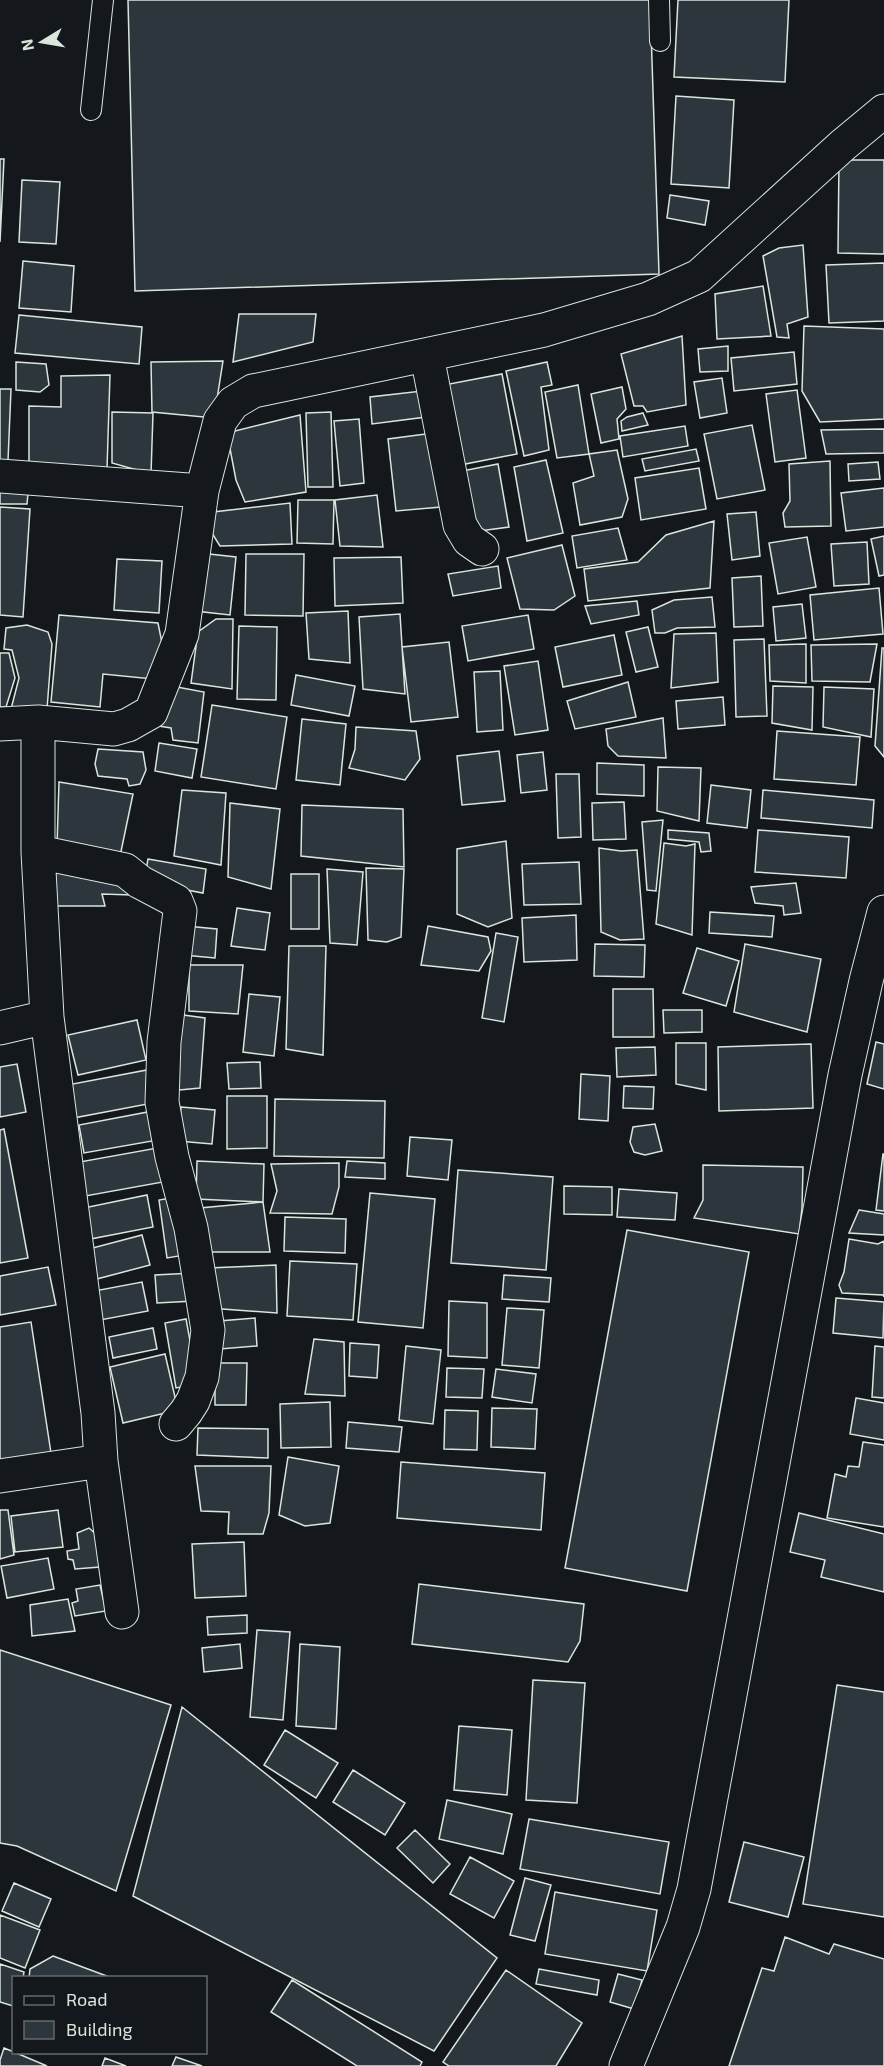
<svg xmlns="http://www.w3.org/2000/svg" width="884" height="2066" viewBox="0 0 884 2066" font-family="'Exo 2',sans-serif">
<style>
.building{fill:#2c363c;stroke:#d8e6dc;stroke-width:1.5}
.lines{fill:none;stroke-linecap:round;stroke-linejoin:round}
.lane-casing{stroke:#d8e6dc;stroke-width:22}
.street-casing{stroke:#d8e6dc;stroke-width:35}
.secondary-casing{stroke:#d8e6dc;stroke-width:35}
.lane{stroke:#14181c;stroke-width:20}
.street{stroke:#14181c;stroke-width:33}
.secondary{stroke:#14181c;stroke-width:33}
</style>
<rect width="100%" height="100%" fill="#14181c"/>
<path class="building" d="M128 0H650L659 274 135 291Z
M678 0H789L785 82 674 77Z
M676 96 734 100 729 188 671 184Z
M0 159H4L0 242Z
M839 160H884V254L838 253Z
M22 180 60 182 56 244 19 242Z
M670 195 709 201 705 225 667 218Z
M803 245 808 317 787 324 789 338 777 337 763 256 779 248Z
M23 261 74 266 71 312 19 308Z
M884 263V321L829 323 826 265Z
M763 286 771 336 717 339 715 294Z
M239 314H316L313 342 233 362Z
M19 315 142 327 139 364 15 353Z
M804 326 884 329V419L820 422 802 391Z
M682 336 686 405 647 412 643 406H634L621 354Z
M728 346V371L700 372 698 349Z
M794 352 797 384 734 391 731 358Z
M223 361 214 418 152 412 151 362Z
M16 362 46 364 49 385 40 392 16 390Z
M547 362 552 385 541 387 549 450 524 456 506 371Z
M502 374 517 454 460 465 444 385Z
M110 375 107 469 29 468V406L61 407V376Z
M722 378 727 413 700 418 694 382Z
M578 385 589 454 557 458 545 392Z
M622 387 626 409 617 419 619 439 601 443 591 394Z
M0 389H11L8 461 0 460Z
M797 390 806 458 775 462 766 394Z
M422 391 426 417 372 424 370 397Z
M112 412 153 413 151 474 112 463Z
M331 412 333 487H308L306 413Z
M643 413 648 425 622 431 621 421 627 417Z
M300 415 306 492 245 502 236 480 227 433Z
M359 419 364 483 340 486 334 421Z
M752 425 765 490 717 499 704 434Z
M685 426 688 446 623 457 620 436Z
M884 429V453L826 454 821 430Z
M433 433 441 507 396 511 388 439Z
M696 449 699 461 645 471 642 459Z
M617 450 628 499 622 517 580 525 573 483 594 476 589 454Z
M546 460 563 533 527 541 514 467Z
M830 461 831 526 785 527 783 513 790 501 789 464Z
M878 462 880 479 849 481 848 464Z
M498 464 509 527 472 532 462 471Z
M699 468 706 509 641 520 635 478Z
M0 481 29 482 27 504H0Z
M884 488V527L846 531 841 493Z
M377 495 383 547 340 546 335 500Z
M298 500H334L333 544 297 543Z
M290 503 292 544 220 546 210 530 213 512Z
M0 507 30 509 23 617 0 615Z
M756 512 760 556 732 560 727 514Z
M714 521 710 588 588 601 584 569 638 562 666 535Z
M618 528 627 560 577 568 572 536Z
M884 536V575L879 576 871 539Z
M807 537 816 587 778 594 769 543Z
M867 542 869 584 834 586 831 544Z
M562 545 575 596 554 610 520 609 507 558Z
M200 553 236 557 230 615 195 611Z
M246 554H304L303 616 245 615Z
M401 557 403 603 335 606 334 558Z
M117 559 162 561 159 613 114 610Z
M498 566 501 588 453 596 448 574Z
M761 576 763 626 734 627 732 578Z
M879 588 883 634 814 640 810 595Z
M712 597 715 627 677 628 665 633H655L652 610 674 600Z
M637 601 639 615 591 624 585 606Z
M802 604 806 638 776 641 773 607Z
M348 611 350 663 309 659 306 613Z
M400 614 405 694 363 689 359 617Z
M59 615 158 623 164 653 153 679 103 674 100 707 51 702Z
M528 615 534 649 468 661 462 626Z
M216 619H233L232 689 191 683 198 632Z
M27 625 48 632 52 644 47 709 10 713 19 678 12 650 4 649 6 628Z
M239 626 277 627 276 700 237 699Z
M648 627 658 667 636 672 626 632Z
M716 633 718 682 671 688 674 634Z
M614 635 622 675 563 687 555 647Z
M764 639 767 716 736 717 734 640Z
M449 642 458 717 411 722 402 647Z
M806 644V683L770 681 769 645Z
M877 644 870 682 812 681 811 645Z
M882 648H884V757L875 746Z
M0 653H9L15 678 6 707H0Z
M538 661 548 730 515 735 504 666Z
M500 671 503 730 477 732 474 672Z
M296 675 355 686 349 716 291 705Z
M628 682 636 717 575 729 567 701Z
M773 686 813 687 812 730 772 723Z
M177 687 204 692 198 743 173 740 171 728 158 726Z
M824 687 874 689 871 737 823 727Z
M723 697 725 725 678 729 676 701Z
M212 705 287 717 276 789 201 777Z
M663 718 666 758 618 756 608 746 606 729Z
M302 719 346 724 340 785 296 780Z
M356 727 416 731 420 759 405 780 349 768 355 749Z
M777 731 860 737 856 785 774 779Z
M159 743 197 749 192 778 155 771Z
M98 749 143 752 146 770 140 784 129 786 127 779 98 776 95 764Z
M499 751 505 801 462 805 457 756Z
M543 752 547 790 521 793 517 755Z
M597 763 644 765V796L597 794Z
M658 767 701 768 699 821 657 811Z
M556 774H579L581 837 558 838Z
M59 782 133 794 119 861 57 846Z
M711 785 751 790 747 828 707 823Z
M182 790 226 793 221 865 174 856Z
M763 790 874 800 872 828 761 818Z
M624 802 626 839 593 840 592 803Z
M230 803 280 809 271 889 228 877Z
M302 805 403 809 404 867 301 856Z
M663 820 656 891 647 890 642 822Z
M668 830 709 833 711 851 701 852 699 842 668 839Z
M758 830 849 837 846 878 755 872Z
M506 841 512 918 488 927 457 914V849Z
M664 843 686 846 695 844 692 935 656 924Z
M599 848 621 851 637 850 644 939 620 940 601 932Z
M148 859 206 869 203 893 144 882Z
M579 862 581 904 524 905 522 864Z
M51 865 129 875 132 895 102 894 105 906H48Z
M366 868 404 869 401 937 387 942 368 940Z
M327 869 363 872 357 945 330 943Z
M291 874H319V929H291Z
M796 883 801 913 784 915 783 906 755 903 751 887Z
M237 908 270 913 265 950 231 946Z
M710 912 774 916 772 937 709 933Z
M576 915 577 960 524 962 522 918Z
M186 926 217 929 215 958 183 955Z
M428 926 488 937 491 951 479 971 421 965Z
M496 933 518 937 504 1022 482 1018Z
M595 944 645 945 644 977 594 976Z
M745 944 821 959 807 1032 734 1012Z
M289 946H326L323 1055 286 1049Z
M697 948 739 961 726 1006 683 993Z
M189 965H243L238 1014 189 1011Z
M613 989H653L654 1037H613Z
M249 994 280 997 274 1056 243 1052Z
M663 1010H702V1032L664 1033Z
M176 1014 205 1018 200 1088 169 1091Z
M137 1020 146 1060 78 1075 68 1035Z
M876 1042 884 1044V1089L867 1084Z
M676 1043H706V1090L676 1084Z
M811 1044 813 1108 719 1111 718 1047Z
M655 1047 656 1075 617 1077 616 1048Z
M260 1062 261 1088 229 1089 227 1063Z
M17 1064 26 1112 0 1117V1067Z
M147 1070 153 1103 68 1119 62 1086Z
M581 1074 610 1076 608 1121 579 1119Z
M624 1086 654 1087 653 1109 623 1108Z
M227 1096H267V1148L227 1149Z
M275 1099 385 1101 384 1158 274 1156Z
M181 1107 215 1110 212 1144 178 1141Z
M153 1111 158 1140 84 1153 79 1125Z
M655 1124 662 1151 645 1155 634 1152 630 1142 633 1127Z
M4 1129 28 1258 0 1263V1130Z
M410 1137 452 1140 448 1180 407 1176Z
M157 1148 163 1182 80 1197 74 1163Z
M883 1154H884V1211L876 1210Z
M197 1161 264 1164 263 1202 196 1199Z
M347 1161 385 1163V1179L345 1177Z
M339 1163V1187L332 1214 270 1213 277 1191 271 1164Z
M703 1165 803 1167 802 1208 799 1234 694 1218 703 1200Z
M458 1170 553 1177 546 1270 451 1263Z
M564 1186 612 1187V1215L564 1214Z
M619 1189 677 1193 675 1220 617 1217Z
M370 1193 435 1199 423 1328 358 1322Z
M147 1195 153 1227 80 1241 74 1210Z
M176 1197 185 1255 167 1258 159 1200Z
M263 1202 270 1252H204L200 1208Z
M859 1210 884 1214V1235L849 1233Z
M285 1217 346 1219 345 1253 284 1251Z
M627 1230 749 1252 687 1591 565 1568Z
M142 1235 150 1265 93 1280 85 1250Z
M849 1239 878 1244 884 1241V1297L883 1295 842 1293 839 1285 844 1272Z
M290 1261 357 1264 353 1320 287 1316Z
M276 1265 277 1313 209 1308 208 1268Z
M48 1267 56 1305 0 1315V1276Z
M193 1273 194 1301 157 1303 155 1275Z
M504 1275 551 1278 549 1302 502 1299Z
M142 1282 148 1311 95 1321 89 1292Z
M836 1298 884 1302 883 1338 833 1333Z
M449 1301 487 1303V1358L448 1356Z
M507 1308 544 1310 539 1368 502 1365Z
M255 1318 257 1346 220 1349 219 1321Z
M186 1319 198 1384 176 1388 165 1323Z
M31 1322 51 1453 0 1461V1327Z
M153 1328 157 1349 113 1358 109 1337Z
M314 1339 344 1342 345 1396 305 1394Z
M350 1343 379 1345 377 1378 349 1376Z
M406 1346 441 1350 433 1424 399 1420Z
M875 1346 884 1347V1398L872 1397Z
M165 1354 178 1410 123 1423 110 1367Z
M215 1363H247L246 1405H215Z
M447 1368 484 1369 482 1398 446 1397Z
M496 1369 536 1374 532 1403 492 1397Z
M856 1398 884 1403V1440L850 1434Z
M330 1402 331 1447 281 1448 280 1404Z
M492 1408 537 1409 535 1449 491 1447Z
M445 1410 478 1411 477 1450 444 1449Z
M348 1422 402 1427 399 1452 346 1448Z
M198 1428 268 1429V1458L197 1455Z
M863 1442 884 1445V1527L827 1518 835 1474 846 1477 848 1466 859 1467Z
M288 1457 339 1466 330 1523 305 1526 279 1515Z
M401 1462 545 1473 541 1530 397 1518Z
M195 1466H271L269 1513 263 1534H228L229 1512 201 1511Z
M0 1510H8L14 1555 0 1559Z
M58 1510 63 1547 15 1552 11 1516Z
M799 1513 884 1534V1592L821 1577 825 1560 790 1552Z
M89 1528 99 1537 100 1567 75 1569 73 1560 68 1559 67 1551 79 1549 77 1533Z
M244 1542 246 1596 195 1598 192 1544Z
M48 1558 54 1589 7 1598 1 1566Z
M419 1584 584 1604 580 1641 568 1662 412 1644Z
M100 1585 106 1611 75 1616 72 1603 78 1601 76 1589Z
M68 1599 75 1631 32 1636 30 1605Z
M247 1615V1633L208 1635 207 1617Z
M257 1630 290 1632 283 1720 250 1717Z
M240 1644 242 1668 204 1672 202 1648Z
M300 1644 340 1647 336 1729 296 1726Z
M0 1650 171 1705 116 1891 17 1846 0 1843Z
M533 1680 585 1683 577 1803 526 1800Z
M837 1685 884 1692V1917L803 1904Z
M182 1707 497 1958 434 2051 133 1896Z
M459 1726 512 1730 507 1795 454 1790Z
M285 1730 338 1763 316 1798 264 1765Z
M353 1770 405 1803 385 1835 333 1802Z
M447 1800 512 1814 503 1854 439 1839Z
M529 1819 669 1842 660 1894 520 1869Z
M415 1830 450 1864 433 1883 397 1848Z
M744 1842 804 1857 788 1917 729 1902Z
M470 1857 514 1881 494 1918 450 1894Z
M525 1878 551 1885 535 1941 510 1935Z
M14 1883 51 1899 39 1927 2 1911Z
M555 1892 657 1910 647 1971 545 1954Z
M0 1915 40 1930 25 1968 0 1958Z
M785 1937 829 1954 834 1944 884 1959V2066H729L762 1968 774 1971Z
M53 1956 112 1978H29L30 1969Z
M0 1964 24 1972 23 1978H14L13 2006 0 2002Z
M539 1969 599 1980 597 1995 536 1984Z
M506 1970 582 2023 556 2066H449L443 2062Z
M618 1974 642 1980 634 2009 610 2002Z
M292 1980 422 2062 420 2066H357L271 2012Z
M4 2048 14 2052 47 2066H0V2060Z
M176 2057 202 2066H172Z
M105 2058 126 2066H102Z"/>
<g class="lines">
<g class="lane-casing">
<path id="lane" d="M659 0 660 41
M91 110 103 0"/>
</g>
<g class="street-casing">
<path id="street" d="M427 356 460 525 469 540 482 549
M0 476 202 491
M0 724 38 722 114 729 128 725 151 712 182 634 202 491 220 421 233 403 253 391 544 330 648 299 699 276 843 145 884 111
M38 852 125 870 140 882 176 901 180 911 164 1042 162 1102 172 1157 191 1228 208 1330 202 1377 193 1401 186 1412 176 1424
M0 1028 47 1017
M101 1461 122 1612
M0 1476 101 1461 98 1413 47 1017 38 852V722"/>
</g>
<g class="secondary-casing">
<path id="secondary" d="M626 2066 683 1927 694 1889 845 1075 866 981 884 912"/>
</g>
<use href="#lane" class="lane"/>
<use href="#street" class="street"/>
<use href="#secondary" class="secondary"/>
</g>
<rect x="12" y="1976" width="195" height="78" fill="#14181c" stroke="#626a69" stroke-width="1.5"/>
<rect x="24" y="1996" width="30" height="9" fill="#14181c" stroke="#626a69" stroke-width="1.5"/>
<text x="66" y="2006" font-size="18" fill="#d8e6dc">Road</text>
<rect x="24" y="2021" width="30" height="18" fill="#2c363c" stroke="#626a69" stroke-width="1.5"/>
<text x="66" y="2036" font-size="18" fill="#d8e6dc">Building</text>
<g transform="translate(42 42) rotate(259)" stroke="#14181c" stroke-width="4.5" paint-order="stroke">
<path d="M0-4.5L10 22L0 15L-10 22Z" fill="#d8e6dc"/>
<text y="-9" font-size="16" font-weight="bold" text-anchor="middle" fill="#d8e6dc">N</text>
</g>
</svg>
